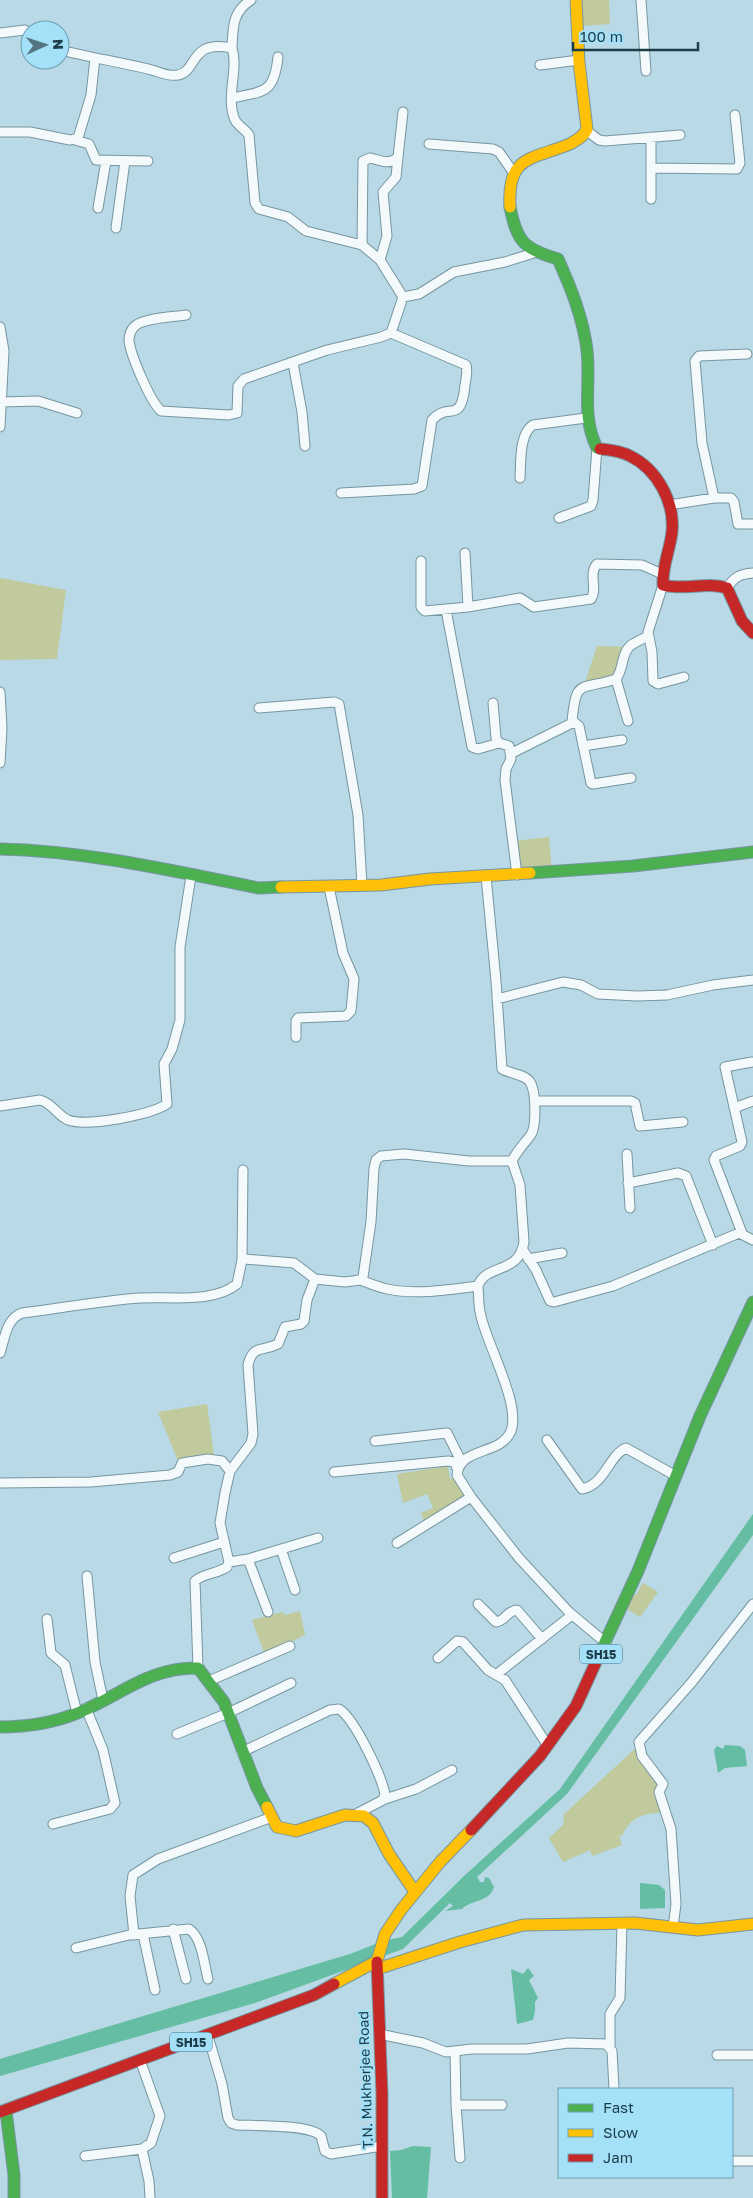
<svg xmlns="http://www.w3.org/2000/svg" width="753" height="2198" viewBox="0 0 753 2198" font-family="'Golos Text',sans-serif">
<style>
.green{fill:#c0ca9c}
.water{fill:#65bea3}
.lines{fill:none;stroke-linecap:round;stroke-linejoin:round}
.street-casing{stroke:#7696a0;stroke-width:11}
.fast-casing{stroke:#7696a0;stroke-width:13}
.slow-casing{stroke:#7696a0;stroke-width:13}
.jam-casing{stroke:#7696a0;stroke-width:13}
.street{stroke:#f4f9fb;stroke-width:9}
.fast{stroke:#4caf50;stroke-width:11}
.slow{stroke:#ffc107;stroke-width:11}
.jam{stroke:#c62828;stroke-width:11}
.labels{text-anchor:middle;dominant-baseline:central;stroke-width:4;stroke-linejoin:round;paint-order:stroke}
.shield{fill:#a4e1f9;stroke:#456e7e;stroke-width:1}
.shield-label{font-size:12px;font-weight:bold;fill:#1c3d49}
.street-label{font-size:14px;fill:#1c3d49;stroke:#a4e1f9}
</style>
<rect width="100%" height="100%" fill="#b8d9e5"/>
<path class="green" d="M580 0H609L610 24 581 26Z
M0 578 66 590 57 659 0 660Z
M597 646 631 647 620 684 585 683Z
M549 837 552 872 517 875 514 841Z
M207 1404 215 1463 181 1468 158 1412Z
M448 1466 450 1479 456 1477 455 1481 470 1500 426 1527 421 1513 433 1508 427 1494 403 1503 397 1474Z
M643 1583 658 1592 640 1617 627 1609 631 1593 636 1595Z
M300 1611 305 1635 265 1655 252 1620 283 1612 285 1615Z
M639 1745 663 1784 665 1812C643 1814 632 1815 622 1836L619 1835 622 1845 592 1856 590 1850 563 1862 549 1838 564 1824 563 1815Z"/>
<path class="water" d="M753 1514V1535L567 1794 477 1877 480 1882H484L485 1877 489 1878 494 1887C489 1903 472 1899 462 1909L445 1911 453 1906 450 1903 403 1949 255 2003 0 2076V2059L350 1954 383 1941 402 1937 464 1876 560 1789Z
M725 1745 740 1746 745 1750 747 1766 725 1768 718 1773 714 1750 717 1746 723 1749Z
M640 1883 659 1885 665 1890V1908L640 1909Z
M528 1968 534 1976 529 1980 538 1998 535 2002V2011L533 2020 517 2024 511 1969 523 1974Z
M413 2146 431 2147 427 2198H392L390 2151 401 2150Z"/>
<g class="lines">
<g class="street-casing">
<path id="street" d="M641 0 646 71
M0 33 25 30
M232 48C233 28 232 12 251 0
M60 50C89 57 118 62 148 69 158 71 167 77 178 75 198 71 189 39 232 48 239 70 225 97 235 120 238 126 245 129 249 135L255 203 259 209 288 217 306 231 362 245
M540 65 579 60
M232 98C264 91 274 94 278 57
M403 112 398 157C390 166 380 160 370 158L363 161 362 245 380 260 403 297 419 294 454 272 505 262 537 252
M587 131 599 140 605 141 680 135
M0 132H30L70 140 78 138 91 95 95 58
M651 137V199
M75 140 89 144 96 160 148 161
M429 144 493 149 499 152 513 172
M651 168 737 169 740 163 735 115
M98 208 106 161
M116 228 125 161
M380 260 387 236 383 192 396 177 398 157
M186 315C174 317 141 318 134 327 131 330 129 336 129 341 131 356 150 401 161 411L229 415 237 413 238 386 244 379 327 350 381 337 391 333 403 297
M0 327 4 351 0 427
M293 363 302 412 305 446
M1 402 38 401 77 413
M520 478C521 462 519 434 533 425L586 418
M341 493 414 489 422 486 432 420C449 401 461 426 465 385 466 378 468 372 466 365L391 333
M714 498 702 443 695 361 699 356 747 354
M669 505 714 498H731L734 502 738 524H753
M559 518 591 506 593 500 597 448
M465 553 468 607
M421 561V607L425 611 468 607 520 598 534 607 591 599C598 589 588 574 597 564L642 565 662 574
M663 585 648 632 652 652 653 681 658 684 684 677
M727 588C734 577 740 574 753 573
M446 610 472 747 478 749 499 743
M616 679 628 721
M0 692 2 728 0 763
M493 703 496 738 499 743 509 746 511 759 506 769 505 780 517 875
M259 708 334 702 339 704 358 815 362 886
M572 722C576 677 580 691 616 679 624 669 621 654 630 646 635 642 643 639 648 636
M583 746 622 740
M512 753 574 722 579 726 591 783 593 784 631 778
M486 876 496 981 502 1069C510 1074 525 1074 530 1082 536 1091 537 1128 530 1136 523 1145 517 1151 512 1161L520 1185 524 1242C519 1275 486 1263 478 1286 479 1296 478 1307 481 1316 487 1345 521 1404 511 1431 501 1456 460 1446 457 1475L471 1497 519 1558 569 1612 606 1643
M497 999 563 982 581 985 598 994 637 996 667 995 713 985 753 980
M296 1037V1021L298 1018 346 1016 351 1011 354 979 343 953 329 887
M535 1101H631L635 1103 640 1126 683 1122
M0 1106 40 1100C52 1103 57 1115 68 1120 88 1127 150 1115 167 1104L164 1064 172 1049 180 1020V947L191 876
M734 1108 753 1101
M627 1154 630 1208
M628 1183 678 1173 686 1176 713 1245
M742 1233 714 1160 716 1156 740 1146 742 1142 725 1067 752 1062
M523 1250 536 1270 550 1301 554 1302 613 1286 739 1233 753 1240
M528 1259 562 1253
M242 1260 243 1170
M360 1280C369 1283 378 1287 387 1289 416 1295 448 1290 478 1286
M0 1353C5 1338 6 1319 22 1313 61 1308 100 1301 140 1298 168 1296 213 1304 237 1284L242 1260 245 1259 294 1263 315 1279 345 1282 360 1280 363 1277 371 1222 374 1168 376 1160 381 1156 404 1154 469 1161H512
M547 1440 582 1489C605 1485 609 1455 626 1448L676 1476
M375 1441 447 1433 462 1463
M334 1472 448 1461 454 1462 458 1470
M0 1483 91 1482 170 1475 178 1472 182 1463 208 1459 222 1461 230 1471
M397 1543 471 1497
M281 1549 295 1590
M174 1558 224 1542
M248 1559 318 1538
M229 1562 248 1559 268 1612
M87 1576 95 1662 103 1700
M478 1604 496 1622C505 1621 508 1610 517 1610L542 1639
M47 1619 51 1653 65 1665 77 1713
M438 1658 457 1641 463 1642 488 1670 505 1680 548 1746
M198 1668 195 1581C204 1573 217 1574 227 1567L229 1562 220 1523 225 1493 230 1471 251 1443 253 1434 248 1365C253 1344 262 1352 278 1344L285 1327 301 1324 304 1321 307 1300 315 1279
M497 1674 572 1615
M209 1681 290 1646
M177 1734 228 1713 291 1683
M242 1752 330 1710 339 1709C355 1719 381 1775 385 1794L383 1800 358 1813
M385 1799 416 1789 452 1770
M53 1824 110 1809 115 1803 103 1750 86 1708
M673 1927 676 1904 671 1829 659 1792 663 1784 642 1756 639 1742 692 1682 753 1604
M173 1929 186 1979
M143 1934 155 1990
M134 1935 130 1896 133 1875 158 1859 272 1817
M76 1948 129 1935 189 1929C202 1937 204 1964 208 1979
M379 2034 423 2043 446 2052 472 2049H527L568 2043 606 2044 612 2051 614 2089
M208 2036 222 2084 228 2118 231 2123 237 2125C255 2126 310 2124 321 2136L325 2151 331 2154 382 2146
M610 2046V2014L620 1998 622 1924
M455 2052 456 2105 460 2158
M717 2055H753
M456 2105H502
M142 2149 149 2181 150 2198
M85 2156 142 2149 151 2143 160 2116 140 2060
M732 2161H753"/>
</g>
<g class="fast-casing">
<path id="fast" d="M510 207C517 242 524 249 558 259 571 288 583 318 587 350 591 385 581 416 597 448L600 449
M0 849C88 851 173 871 259 888L281 887
M530 873 633 866 753 852
M600 1653 638 1571 700 1416 753 1302
M0 1727C27 1727 54 1723 80 1712 121 1695 150 1667 198 1668L224 1702 257 1788 267 1807
M6 2111 14 2175V2198"/>
</g>
<g class="slow-casing">
<path id="slow" d="M510 207C507 155 531 160 570 144 577 140 584 136 587 129L579 62 576 0
M281 887 381 885 430 879 530 873
M267 1807 277 1827 296 1831 345 1815 364 1816 373 1823 389 1854 415 1892
M377 1969 460 1942 523 1925 635 1923 698 1930 753 1924
M334 1984 377 1961 385 1934 401 1910 440 1862 471 1830"/>
</g>
<g class="jam-casing">
<path id="jam" d="M600 449C610 450 621 451 630 456 657 469 675 502 672 532 670 550 662 566 663 585 685 591 706 581 727 588L742 621 753 633
M471 1830 540 1756 576 1706 600 1653
M377 1962 382 2094V2198
M0 2112 314 1995 334 1984"/>
</g>
<use href="#street" class="street"/>
<use href="#fast" class="fast"/>
<use href="#slow" class="slow"/>
<use href="#jam" class="jam"/>
</g>
<g class="labels">
<g class="shield">
<rect x="580" y="1644.5" width="42" height="19" rx="4"/>
<rect x="170" y="2032.5" width="42" height="19" rx="4"/>
</g>
<g class="shield-label">
<text x="601" y="1654">SH15</text>
<text x="191" y="2042">SH15</text>
</g>
<g class="street-label">
<text transform="translate(365 2080) rotate(-92)">T.N. Mukherjee Road</text>
</g>
</g>
<rect x="558" y="2088" width="175" height="90" fill="#a4e1f9" stroke="#6e9fb3"/>
<rect x="568" y="2104" width="25" height="8" fill="#4caf50" stroke="#6e9fb3"/>
<text x="603" y="2113" font-size="15" fill="#1c3d49">Fast</text>
<rect x="568" y="2129" width="25" height="8" fill="#ffc107" stroke="#6e9fb3"/>
<text x="603" y="2138" font-size="15" fill="#1c3d49">Slow</text>
<rect x="568" y="2154" width="25" height="8" fill="#c62828" stroke="#6e9fb3"/>
<text x="603" y="2163" font-size="15" fill="#1c3d49">Jam</text>
<g transform="translate(45 45) rotate(87)"><circle r="24" fill="#a4e1f9" stroke="#6e9fb3"/>
<path d="M0-4L9 19L0 12L-9 19Z" fill="#537480"/>
<text y="-8" font-size="14" font-weight="bold" text-anchor="middle" fill="#1c3d49">N</text>
</g>
<path d="M573 42v8h125v-8" fill="none" stroke="#1c3d49" stroke-width="2.5"/>
<text x="580" y="42" font-size="15" fill="#1c3d49" stroke="#a4e1f9" stroke-width="4" paint-order="stroke">100 m</text>
</svg>
